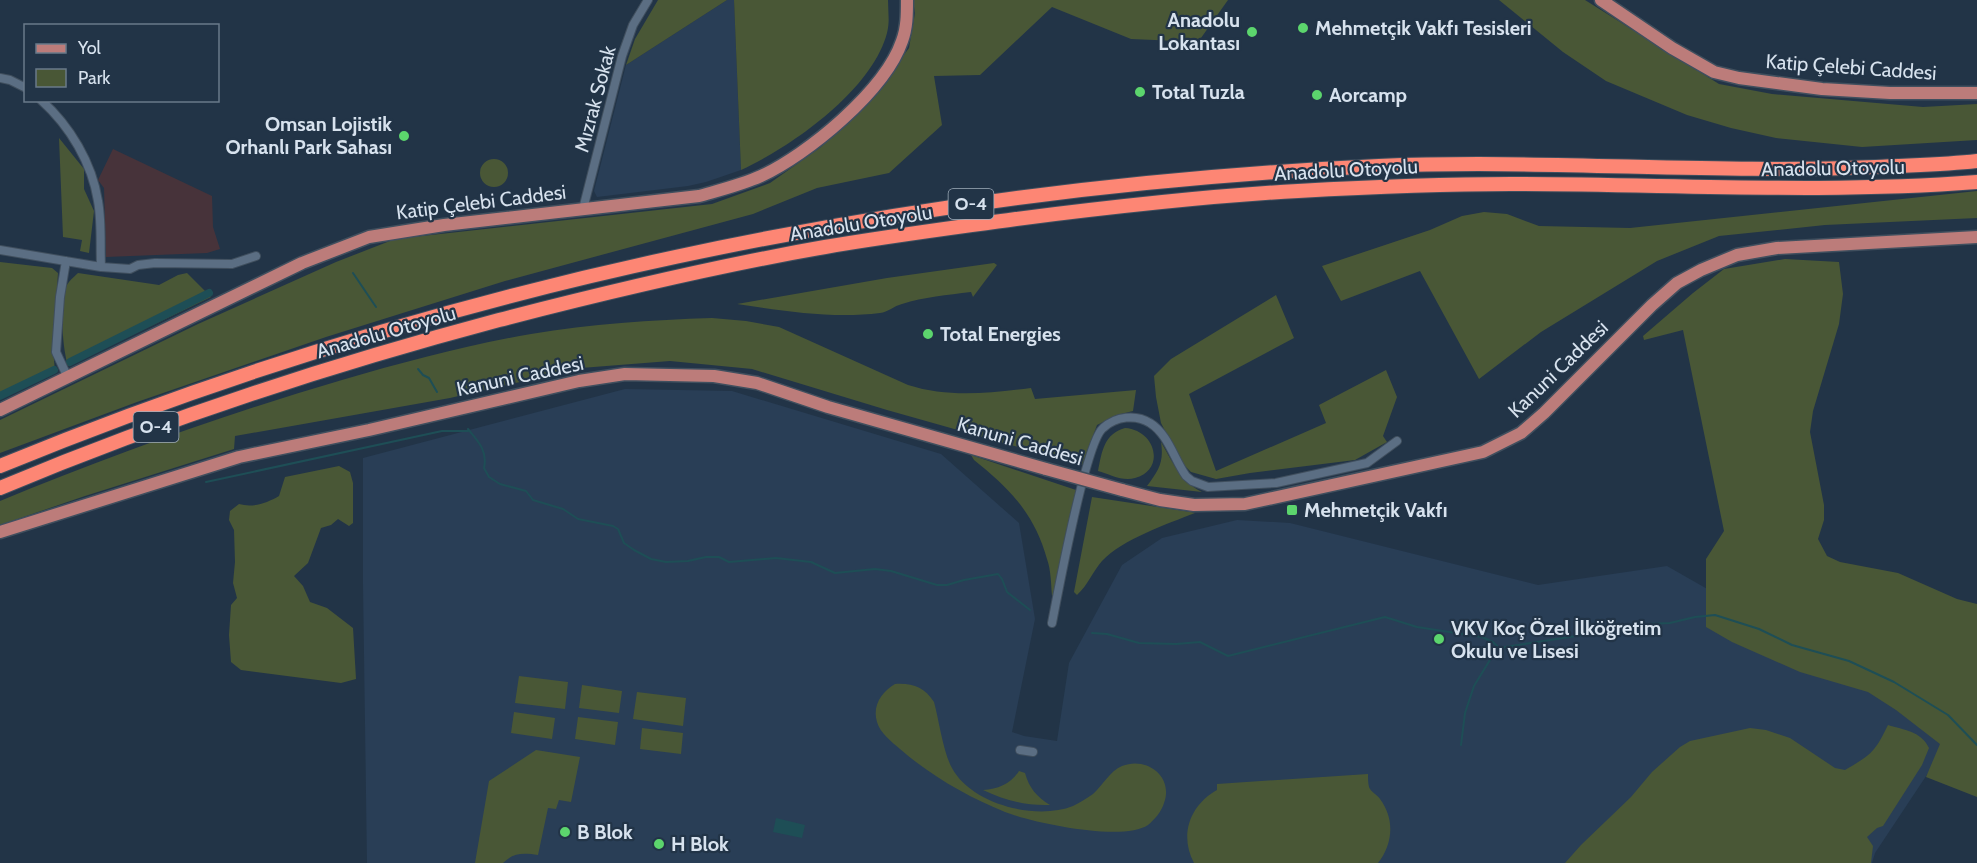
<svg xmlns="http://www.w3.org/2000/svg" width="1977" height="863" viewBox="0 0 1977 863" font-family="Cabin,sans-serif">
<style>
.commercial{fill:#47333a}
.built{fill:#293e56}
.green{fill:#495736}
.water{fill:#1e4e56}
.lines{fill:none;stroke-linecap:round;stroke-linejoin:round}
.stream{stroke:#1e4e56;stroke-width:2}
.canal{stroke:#1e4e56;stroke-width:8}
.minor-casing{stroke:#404f5e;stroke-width:10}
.primary-casing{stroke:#404f5e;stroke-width:15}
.motorway-casing{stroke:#404f5e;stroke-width:16}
.minor{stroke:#5b6e83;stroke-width:8}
.primary{stroke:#bc7c7a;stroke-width:12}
.motorway{stroke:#fd8674;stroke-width:14}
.primary-bridge-casing{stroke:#404f5e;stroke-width:15;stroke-linecap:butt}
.primary-bridge{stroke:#bc7c7a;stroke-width:12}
.poi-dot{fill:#5cd56d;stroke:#223447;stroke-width:2}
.labels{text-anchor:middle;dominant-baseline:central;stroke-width:4.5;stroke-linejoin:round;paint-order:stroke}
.shield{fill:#223447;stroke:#a1aebc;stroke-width:1.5}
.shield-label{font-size:18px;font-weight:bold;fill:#d7e2ee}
.poi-label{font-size:20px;font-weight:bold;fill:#d7e2ee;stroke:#223447;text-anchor:start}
.street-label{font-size:20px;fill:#d7e2ee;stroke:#223447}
</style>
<rect width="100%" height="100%" fill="#223447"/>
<path class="commercial" d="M113 149 212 196 213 227 220 249 207 253 106 257 104 188 98 180Z"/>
<path class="built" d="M727 0H734L741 170 706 182 688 186 597 197 594 191 626 65Z
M625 389 732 391 941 454 1019 523 1035 619 1012 732 1024 736 1057 741 1069 663 1122 565 1162 538 1237 520 1290 523 1538 585 1667 566 1956 731 1875 853 1872 863H367L363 584V458Z"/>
<path class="green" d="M658 0H727L626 65 635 39Z
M734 0H888C888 11 890 22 887 33 872 90 793 146 741 170Z
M913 0H1228L1196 45 1178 41 1131 39 1052 7 980 75 934 76 942 125 889 173 817 188 753 214 505 281 326 337 137 402 0 453V420L198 324 336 262 395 239 712 204 770 183 821 147 871 99 909 48 915 13Z
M1499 0H1585L1719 84 1772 94 1923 107 1977 104V140L1862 147 1776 138 1731 128 1687 115 1606 81 1563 52Z
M59 138 84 169V189L94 211 89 253 80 251 82 240 63 237Z
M480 173a14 14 0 1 1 28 0a14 14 0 1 1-28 0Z
M1977 191V218L1825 225 1719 236 1657 261 1541 332 1479 379 1420 271 1341 301 1322 266 1430 230 1462 216 1484 212 1507 214 1539 226 1630 228Z
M1785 259 1839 262 1843 294 1839 324 1813 411 1810 432 1824 505V520L1818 539 1827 556 1840 562 1898 573 1957 599 1977 604V797L1926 777 1940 744 1896 710 1868 692 1800 672 1732 642 1706 627V559L1724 531 1683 330 1644 340 1643 336 1693 293 1724 269Z
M0 262 52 268 58 273 53 348 55 372 0 399Z
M994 263 997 265 973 297 971 292C947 295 924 297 902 304 894 306 888 312 880 313 833 319 784 311 737 304L887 278Z
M78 273 159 285 178 275 187 273 211 297 68 366C62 346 60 308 66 288 67 282 74 277 78 273Z
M1276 295 1294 338 1189 394 1216 471 1326 423 1319 405 1386 370 1397 397 1383 436 1387 442 1355 460 1250 473 1216 479 1191 472 1181 462 1161 423 1156 397 1154 376 1171 359Z
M712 318 746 321 779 327 908 385C949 398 989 393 1031 388L1035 399 1136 390 1133 411 1117 415 1097 425 1082 465 887 410 752 369 670 361 581 368 450 398 235 436 234 449 85 496 0 525V501C112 455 226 414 342 380 404 362 467 345 531 334 591 324 651 320 712 318Z
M1125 428C1156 430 1166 470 1135 478 1123 482 1109 474 1098 471 1102 451 1104 434 1125 428Z
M1161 442C1172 461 1181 482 1202 492L1147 486C1159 470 1164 462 1161 442Z
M971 455 1076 490 1055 593 1052 596C1051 584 1051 570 1047 559 1034 513 1010 489 974 460Z
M339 466 350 472 353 483V523L349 526 338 519 331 525 321 528 308 563 294 576 303 586 310 602 327 608 353 628 356 679 341 683 241 670 231 662 229 635 231 605 237 598 233 583 235 562 234 530 229 520 230 511 239 504C253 508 267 503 279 496L285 477Z
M1092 497 1191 512 1195 513C1167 524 1123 539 1102 561 1093 571 1088 585 1077 595L1074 592Z
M519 676 568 682 565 709 515 703Z
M895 684C913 683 924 687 934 702 939 720 943 752 952 768 971 804 1036 821 1073 806 1079 803 1087 798 1093 794 1102 786 1110 771 1122 766 1146 756 1174 776 1164 803 1162 811 1154 820 1148 825 1123 842 1033 823 1005 812 968 797 931 776 900 749 892 742 880 733 877 722 872 705 882 692 895 684Z
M582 685 622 691 619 713 579 708Z
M637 692 686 698 683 726 633 719Z
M514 712 555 718 552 739 511 733Z
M578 717 618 722 615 745 575 739Z
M1888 725C1904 730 1921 731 1929 748L1922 765 1883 826 1877 828 1867 837 1873 846 1871 863H1565L1581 845 1631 797 1652 772 1680 747 1690 741 1750 728 1766 730 1790 738 1835 768 1845 770C1871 755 1875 752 1888 725Z
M642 728 683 733 681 754 640 749Z
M536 750 580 757 571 802 559 800 556 809 548 808 538 855C524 853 514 852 503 863H475L489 781Z
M1019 771 1025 773C1029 788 1037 797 1050 805 1026 806 1004 800 983 790 998 789 1011 784 1019 771Z
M1368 774C1368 778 1368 786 1370 789 1372 792 1378 796 1380 799 1395 819 1393 844 1378 863H1194C1179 835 1190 805 1217 790V784Z"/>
<path class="water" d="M776 818 805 825 802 838 773 832Z"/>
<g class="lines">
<path class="stream" d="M353 273 376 307
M418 369 423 375 429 378 437 392
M468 429C478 441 488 451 484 468L489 477 500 484 526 491 533 500 563 509 578 519 613 526 618 529 624 543 634 550 651 559 666 562 688 561 706 557H719L729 562 776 558 811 562 835 573 875 569 891 571 937 585H947L964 580 998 574 1002 579 1007 592 1030 610
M206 482 442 431H468
M1092 633 1107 634 1139 643 1176 644 1200 642 1228 656 1385 617 1417 627 1482 637 1493 642 1501 650
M1461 745 1465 713 1474 686 1493 655 1505 647 1576 636 1597 635 1626 625 1670 623 1695 617 1715 615 1759 629 1792 645 1849 661 1894 682 1948 715 1977 745"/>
<path class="canal" d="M70 362 209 293
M0 396 54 370"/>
<g class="minor-casing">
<path id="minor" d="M0 78 10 80 26 88
M41 100C70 126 92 163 98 201 102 223 100 245 101 267
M583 209 622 56 633 25 648 0
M0 250 101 267 130 269 138 265 155 263 232 264 256 256
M66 261 60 297 56 352 68 378
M1052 623C1058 592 1086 442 1103 428 1116 416 1136 414 1150 423 1168 434 1174 459 1186 476L1192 481 1208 487 1276 483 1367 463 1397 441
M1020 750 1033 752"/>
</g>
<g class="primary-casing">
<path id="primary" d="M1601 0 1672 48 1714 72 1739 78 1822 89 1890 93H1977
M0 410 302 263 369 237 444 225 699 196C720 190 741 185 761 176 807 155 885 91 902 41 907 28 907 14 907 0
M1122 490 1160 500 1194 505 1245 504 1483 452 1521 433 1544 413 1652 305 1677 283 1701 270 1737 255 1777 248 1977 237
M0 532 239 457 369 430 579 381 625 374 714 376 757 383 828 407 1046 469"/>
</g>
<g class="motorway-casing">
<path id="motorway" d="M0 466C437 286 907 188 1379 166 1545 159 1711 174 1876 167 1910 165 1943 165 1977 161
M0 488C162 420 330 365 499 320 607 292 716 266 825 247 889 236 952 228 1016 219 1110 207 1204 196 1298 191 1369 187 1440 184 1511 184 1667 184 1822 194 1977 182"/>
</g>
<use href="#minor" class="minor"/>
<use href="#primary" class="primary"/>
<use href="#motorway" class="motorway"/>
<g class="primary-bridge-casing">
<path id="primary-bridge" d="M1046 469 1122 490"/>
</g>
<use href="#primary-bridge" class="primary-bridge"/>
</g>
<g class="poi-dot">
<circle cx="1303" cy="28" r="6"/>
<circle cx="1252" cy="32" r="6"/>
<circle cx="1140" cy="92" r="6"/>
<circle cx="1317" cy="95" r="6"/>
<circle cx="404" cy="136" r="6"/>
<circle cx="928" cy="334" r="6"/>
<rect x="1286" y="504" width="12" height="12" rx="3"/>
<circle cx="1439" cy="639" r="6"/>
<circle cx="565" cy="832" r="6"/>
<circle cx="659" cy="844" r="6"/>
</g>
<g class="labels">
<g class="shield">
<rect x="948.5" y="189" width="45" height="30" rx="4.5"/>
<rect x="133.5" y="412" width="45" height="30" rx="4.5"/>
</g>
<g class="shield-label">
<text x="971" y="204">O-4</text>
<text x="156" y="427">O-4</text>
</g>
<g class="poi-label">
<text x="1240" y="20" text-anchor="end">Anadolu<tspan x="1240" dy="23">Lokantası</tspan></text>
<text x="1315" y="28">Mehmetçik Vakfı Tesisleri</text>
<text x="1152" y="92">Total Tuzla</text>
<text x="1329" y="95">Aorcamp</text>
<text x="392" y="124" text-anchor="end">Omsan Lojistik<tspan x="392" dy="23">Orhanlı Park Sahası</tspan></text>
<text x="940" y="334">Total Energies</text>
<text x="1304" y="510">Mehmetçik Vakfı</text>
<text x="1451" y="628">VKV Koç Özel İlköğretim<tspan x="1451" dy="23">Okulu ve Lisesi</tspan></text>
<text x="577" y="832">B Blok</text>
<text x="671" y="844">H Blok</text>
</g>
<g class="street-label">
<text transform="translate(1851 67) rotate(4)">Katip Çelebi Caddesi</text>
<text transform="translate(595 99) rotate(-75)">Mızrak Sokak</text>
<text transform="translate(1833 168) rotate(-1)">Anadolu Otoyolu</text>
<text transform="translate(1346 170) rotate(-3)">Anadolu Otoyolu</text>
<text transform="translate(481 202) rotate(-7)">Katip Çelebi Caddesi</text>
<text transform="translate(861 223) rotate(-9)">Anadolu Otoyolu</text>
<text transform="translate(386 332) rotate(-16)">Anadolu Otoyolu</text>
<text transform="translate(1558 369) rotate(-44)">Kanuni Caddesi</text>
<text transform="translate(520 376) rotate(-12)">Kanuni Caddesi</text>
<text transform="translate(1020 441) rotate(16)">Kanuni Caddesi</text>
</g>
</g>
<rect x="24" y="24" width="195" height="78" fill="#223447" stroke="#6a7a8a" stroke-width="1.5"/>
<rect x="36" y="44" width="30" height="9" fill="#bc7c7a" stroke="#6a7a8a" stroke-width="1.5"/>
<text x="78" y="54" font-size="18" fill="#d7e2ee">Yol</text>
<rect x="36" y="69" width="30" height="18" fill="#495736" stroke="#6a7a8a" stroke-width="1.5"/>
<text x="78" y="84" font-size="18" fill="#d7e2ee">Park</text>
</svg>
